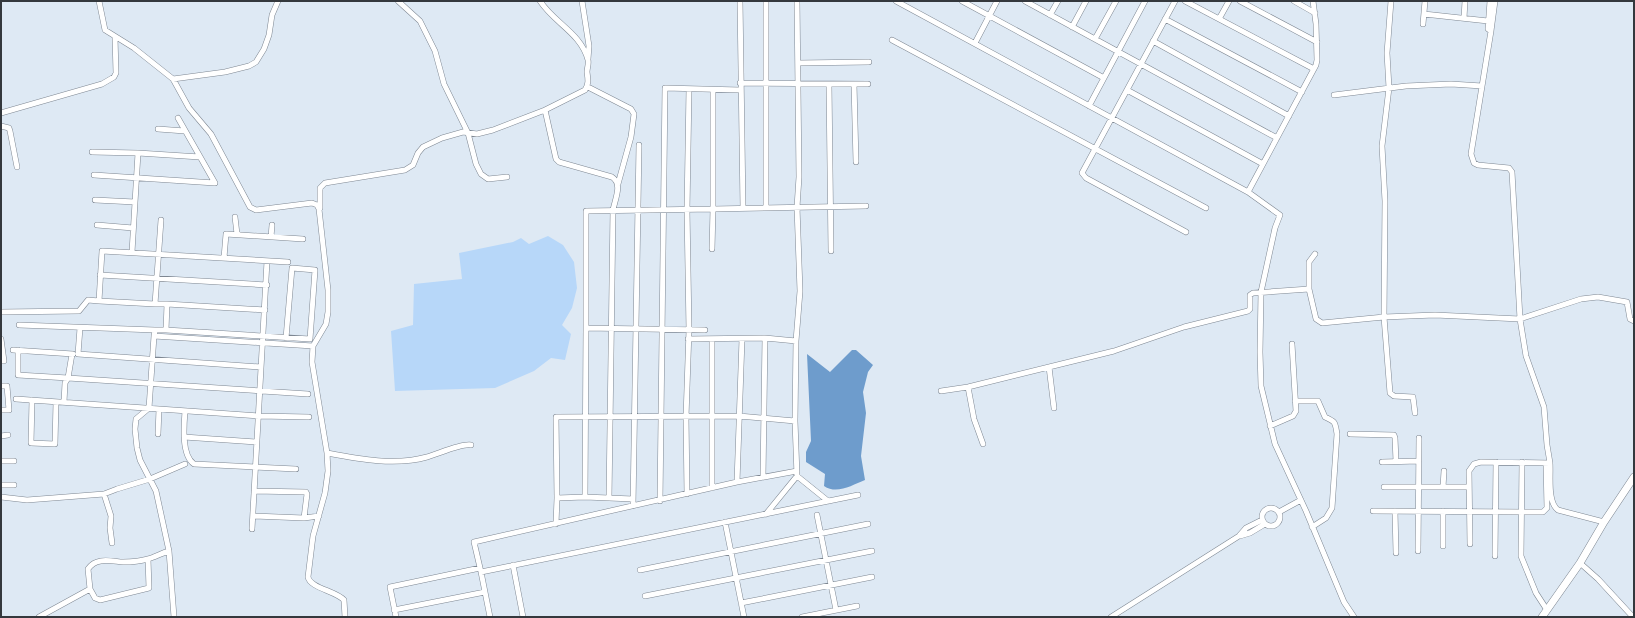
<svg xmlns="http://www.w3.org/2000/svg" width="1635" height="618" viewBox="0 0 1635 618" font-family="Montserrat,sans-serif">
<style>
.green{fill:#b7d7f9}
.water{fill:#6e9ccc}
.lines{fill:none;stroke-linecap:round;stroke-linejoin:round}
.street-casing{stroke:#7e8792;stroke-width:6}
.secondary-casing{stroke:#7e8792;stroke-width:8}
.street{stroke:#fff;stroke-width:5}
.secondary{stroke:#fff;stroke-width:7}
</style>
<rect width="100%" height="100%" fill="#dee9f4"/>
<path class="green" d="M548 236 563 245 574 262 577 288 572 308 562 325 571 334 565 360 551 358 534 371 495 388 395 391 391 331 413 325 414 284 462 279 459 253 513 242 521 238 529 244Z"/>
<path class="water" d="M852 350H856L873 365 868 372 863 392 866 413 861 456 865 480C852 485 837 495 824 486L825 474 806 462V452L811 441 807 354 830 372Z"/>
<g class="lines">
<g class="street-casing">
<path id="street" d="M99 1 105 30 134 48 173 79 189 108 211 134 250 207 256 210 312 203 317 205 319 209 328 290V312L326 324 313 346 312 362 327 453 328 471 325 493 313 536 308 577C310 588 336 591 344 600L345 617
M398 1 420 21 435 51 444 84 468 133 476 164 481 174 488 179 507 177
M582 1 589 46 588 59
M740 1 743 208
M766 1V208
M896 1 1248 192 1280 215 1275 228 1261 292 1260 352 1261 386 1275 444 1306 511 1344 602 1354 617
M962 1 1104 78
M1025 1 1277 138
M1175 1 1082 173 1086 178 1186 232
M1185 1 1314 69
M1240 1 1317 42
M1294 1 1315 13
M1391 1 1387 53 1389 88 1382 146 1385 201 1384 317 1390 393 1394 396 1413 397 1415 413
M1490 1 1488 29 1491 31
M1495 1 1491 31 1471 154 1474 163 1478 165 1509 168 1512 172 1520 319 1526 356 1544 407 1547 445 1550 463
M1424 14 1488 21
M1050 15 1058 1
M1464 18 1465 1
M1165 19 1302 92
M1219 19 1229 1
M1423 24 1425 1
M1072 27 1086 1
M1095 39 1116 1
M892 40 1206 208
M1153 41 1289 116
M975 43 997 1
M798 63 869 62
M173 79 225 72 249 66 256 62 264 49 269 35 272 15 278 1
M740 83 868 84
M854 84 856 162
M829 85 831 251
M588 87 631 109 634 114 631 137 618 184
M713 90V209L866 206
M1127 90 1263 164
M1334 95 1406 86 1451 84 1482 86
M1089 106 1145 1
M545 110 556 159 559 162 612 177C623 184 615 199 613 210L609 498
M1 113 102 84 114 77 116 73 115 37
M1 126 9 128 10 131 17 167
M158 129 185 131
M92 152 138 153 200 157
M94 175 215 183 178 118
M1248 192 1316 65 1317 60 1316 24 1313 1
M95 200 135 202
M320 208V188L325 183 405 170 413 165 418 153 423 147 442 138 463 132 477 134 493 130 545 110 585 90C589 84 588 79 587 72 587 68 589 64 588 60 581 33 554 23 540 1
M235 217 237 234
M97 225 133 228
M271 237 272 225
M132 252 138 153
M224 258 226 234 303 239
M100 275 267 285
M1309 289V262L1315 254
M155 304 99 301 102 251 288 262
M167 304 265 310
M1 312 79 311 88 300 99 301
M19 325 155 330
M80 328 78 354 261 367
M166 330 310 339 315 270 292 268 286 338
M705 330 586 328V211L713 209 712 249
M154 336 155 330H166L167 304H155L161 220
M1 339 4 361H1
M688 339 765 338 796 341
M712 339V488
M13 350 73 354
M18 350V375L68 378 72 354
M1049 367 1054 408
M1 386H7L9 410H1
M968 387 974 419 983 444
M941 391 968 387 1114 351 1184 327 1248 311 1250 309V295L1253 293 1309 289 1316 319 1322 323 1384 317 1435 315 1520 319 1581 299 1598 297 1627 302 1630 319 1634 321
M16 399 259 416 309 417
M32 400 31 443 55 444 56 402
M1295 401H1318L1325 417C1336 422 1335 422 1337 434L1332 508 1326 518 1312 527
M64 402 65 383 68 378 308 394
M185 411C184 424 181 455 194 464L296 469
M1270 426 1293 416 1296 411 1292 344
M158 434 159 409
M1350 434 1394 435 1395 438 1396 461
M1 436 8 435
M184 437 257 442
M327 453C359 459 395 466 427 457 438 454 462 443 471 445
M1 461H14
M1382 462 1419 461
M1522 462 1521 556 1536 593 1547 610
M797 476 795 421 796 341 800 291 797 207 799 177 797 1
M763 477 765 338
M737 482 742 339
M1 485H14
M1384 487H1469
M1443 487 1444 471
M254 491 306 492 307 494 304 518
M104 494 111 516 110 528 112 543
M687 494 686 417 689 330 687 210 689 89
M1 497 27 500 104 494 117 489 150 479 185 464
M585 497 586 328
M633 499 585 497 557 498 556 417 739 416 795 421
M660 501 665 88 740 90
M633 506 639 145
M1262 517a9 9 0 1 1 18 0a9 9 0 1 1-18 0Z
M1373 511 1543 512 1547 508 1546 463
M1395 511 1396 553
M1443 511V546
M1279 512 1301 500
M766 514 797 476 828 501
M817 515 836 610
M253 516 304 518 319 516
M725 522 744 617
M556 524 557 498
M252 529 267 261
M1240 536 1250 533 1265 524
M1470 544 1469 471 1474 464 1481 462 1550 463C1551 475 1547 502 1558 510L1604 522
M1418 551 1419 438
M1495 556 1496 462
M1580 563 1598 579 1633 617
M513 565 523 617
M640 570 868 524
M481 572 474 542 737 482 797 471
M90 589 95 598 100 600 149 588 148 559
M645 596 872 551
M741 603 872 577
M394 610 485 592
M39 617 90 589 88 569C96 557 110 561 123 562 130 562 141 561 148 559 155 557 162 553 169 551
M174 617 169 551 156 491 140 460 137 448 135 429 136 419 149 408 154 336 313 346
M396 617 390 587 480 568
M490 617 481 572 858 495
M802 617 857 606
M1111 617 1239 536 1246 528 1262 520"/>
</g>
<g class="secondary-casing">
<path id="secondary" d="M1542 617 1580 563 1604 522 1634 477"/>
</g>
<use href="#street" class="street"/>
<use href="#secondary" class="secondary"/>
</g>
<rect width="1635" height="618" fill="none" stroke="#34383d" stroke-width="4"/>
</svg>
